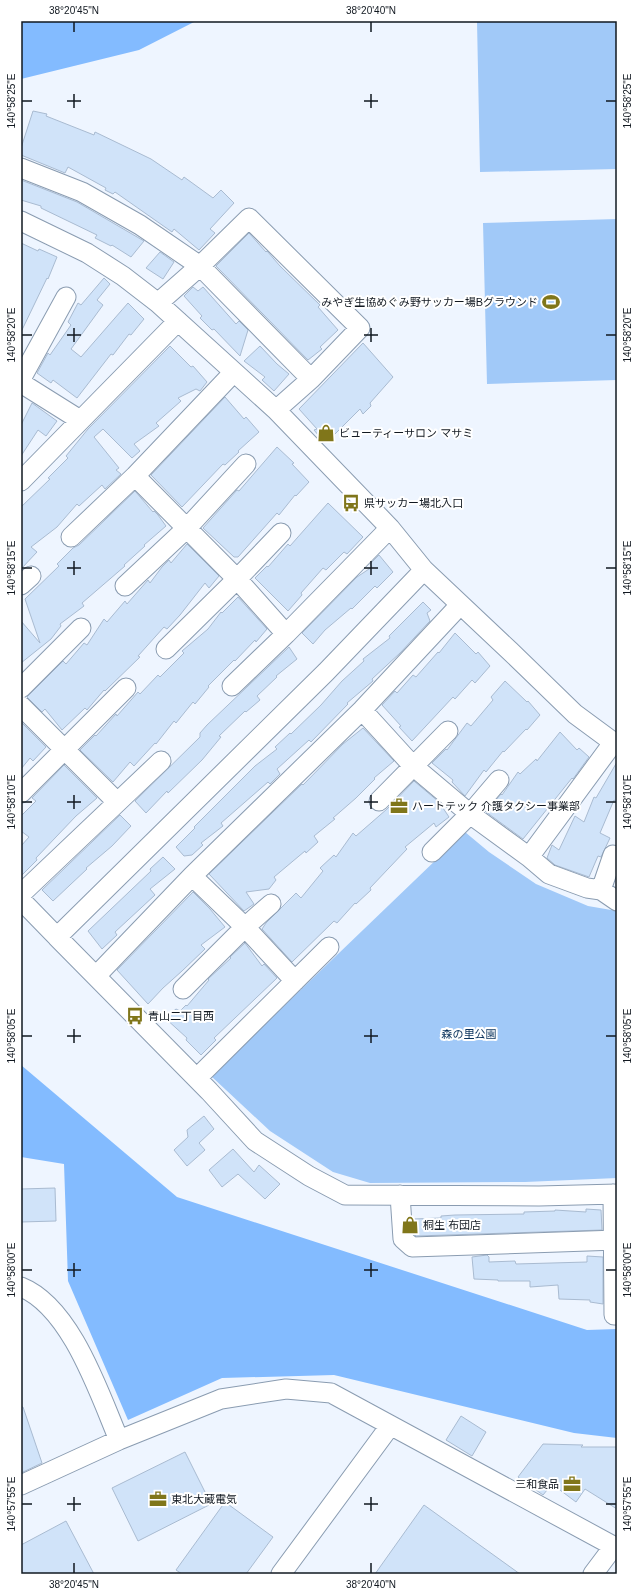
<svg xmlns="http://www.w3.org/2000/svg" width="638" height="1595" viewBox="0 0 638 1595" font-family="Helvetica,'Noto Sans JP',sans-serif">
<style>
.green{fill:#a1c9f8}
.forest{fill:#83bbff}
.building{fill:#d0e3f9;stroke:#a9bbd1}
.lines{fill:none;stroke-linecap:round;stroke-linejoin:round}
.minor-casing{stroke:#8a9cb1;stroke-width:21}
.minor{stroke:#fff;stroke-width:19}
.ticks{fill:none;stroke:#111820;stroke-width:1.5}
.labels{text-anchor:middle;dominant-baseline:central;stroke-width:4;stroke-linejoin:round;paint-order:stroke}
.poi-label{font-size:11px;fill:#111820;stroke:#fff;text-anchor:start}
.park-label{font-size:11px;fill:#0a325c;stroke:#fff}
.neatline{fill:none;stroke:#111820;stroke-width:1.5}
.ticks-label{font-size:10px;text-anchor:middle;fill:#111820}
</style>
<rect width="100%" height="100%" fill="#eef5ff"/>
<path class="green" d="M477 21H617V169L480 172Z
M617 219V380L487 384 483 223Z
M465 832 489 852 536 884 588 906 617 911V1178L525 1182 370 1183 333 1172 270 1131 211 1076Z"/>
<path class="forest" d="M21 21H196L139 50 21 79Z
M21 1065 177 1197 587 1330 617 1329V1438L574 1433 334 1375 222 1378 128 1420 68 1281 64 1164 21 1157Z"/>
<path class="building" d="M33 111 47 114 46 116 94 135 95 132 151 159 182 180 184 177 213 198 221 190 234 203 210 229 215 233 199 250 174 229 172 232 115 192 113 194 105 190 106 188 68 167 65 173 21 155V148Z
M21 180 77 202 144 241 131 257 112 245 111 246 95 238 97 235 41 208V206L21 200Z
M249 233 266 252 267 251 280 266 320 305 318 307 338 330 320 347 322 349 308 360 216 266Z
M21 243 38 251 39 249 57 257 48 279 47 278 21 332Z
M160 252 174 262 163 279 146 268Z
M104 278 110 284 97 300 103 305 71 349 81 357 128 303 144 319 131 335 129 334 113 355 111 354 77 398 53 380 51 383 37 373 48 353 50 355 71 325 68 322 78 303 81 305Z
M193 287 198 291 203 287 236 324 239 321 248 330 240 356 214 329 212 330 200 318 202 316 184 296Z
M363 343 393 377 370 403 371 406 363 414 360 409 334 435 332 434 324 442 314 430 317 429 299 409Z
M170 346 191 367 193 366 207 382 200 391 196 389 178 398 181 401 156 423 159 426 134 444 140 451 132 458 103 429 94 437 119 468 116 470 121 474 105 489 102 485 79 506 77 504 57 527 31 547 37 552 21 569V507L50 479 48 478 68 458 66 456 88 429Z
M260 346 277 364 289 374 274 391 262 380 265 377 244 361Z
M225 397 244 419 246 417 259 432 238 451 239 452 225 465 223 464 182 507 151 475Z
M32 403 57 421 46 436 38 430 21 456V425Z
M277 447 294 463 292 464 309 482 296 496 295 495 279 515 277 513 238 557H234L203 528 237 490 239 491Z
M135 491 153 512 154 511 158 515 166 526 144 545 145 546 124 565 125 566 82 603 84 606 60 624 61 626 51 639 21 663V621L40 643 25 599 59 566 57 564 73 548 79 545Z
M328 503 363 537 347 554 344 552 326 570 323 568 301 593 302 595 288 611 255 578 267 566 268 567 288 544 290 546Z
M187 544 219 576 209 588 205 583 180 615 167 629 164 627 138 656 140 657 105 691 104 690 87 710 85 708 62 730 45 709 42 712 27 697 63 661 66 664 84 643 87 645 104 619 107 622 125 601 127 604 148 580 150 583 162 567 169 560 171 563Z
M379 555 393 572 377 588 375 586 352 609 351 608 325 630 313 644 302 633 357 577 372 567 370 564Z
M238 597 267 629 256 642 255 640 235 661 234 660 208 686 209 687 195 704 193 702 176 723 174 721 156 744 155 743 134 766 130 762 113 782 80 750 95 735 96 736 116 714 117 716 138 692 140 694 158 675 160 677 184 653 182 651 208 629 221 612 222 613Z
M423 602 431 610 427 613 430 621 429 622 400 653 372 679 373 681 347 703 348 704 311 742 309 740 277 769 280 774 270 784 268 782 221 823 223 826 201 843 203 845 192 855 184 856 176 847 195 828 194 827 255 766 277 749 275 747 290 733 291 734 321 705 342 681 364 661 363 659 390 638 389 636Z
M455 633 476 654 478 652 490 666 475 683 472 680 455 699 453 697 412 741 399 727 401 726 382 705 395 691 397 693 413 675 416 677 438 652 439 653Z
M289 647 297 659 276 676 277 677 257 696 260 700 246 712 245 711 219 736 221 737 202 760 168 793 167 791 146 813 135 801 200 737V733L207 725Z
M505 681 527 702 528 701 540 715 527 730 526 729 504 752 503 751 486 772 484 770 465 796 452 782 453 780 432 763 446 749 447 750 467 723 471 726 493 700 491 697Z
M21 722 46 747 33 761 30 758 21 769Z
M363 728 394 761 374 778 375 779 356 798 333 818 335 819 314 836 318 842 306 853 305 851 274 877 276 880 269 889 246 892 254 904 244 911 209 874 302 784 303 785 343 744Z
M560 732 577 750 579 748 589 757 573 779 572 778 523 839 486 812 501 794 502 795 518 772 520 774 536 759 537 761Z
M617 762V802L614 800 600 833 610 838 601 857 598 856 589 877 555 865 547 858 552 845 559 850 575 816 584 822 594 797 596 798Z
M64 765 97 798 76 816 36 858 37 860 21 876V846L29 837 21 831V816L36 801 32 798Z
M414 781 439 802 449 817 436 827 434 823 405 847 407 849 370 888 371 890 356 904 355 903 337 923 334 921 292 962 262 929 266 923 296 893 301 898 323 871 320 868 334 855 336 857 353 833 356 836 387 809Z
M120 815 131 826 112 846 86 868 87 869 53 901 42 890Z
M163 857 175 869 150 889 155 895 115 932 117 935 102 949 88 931 151 871 150 869Z
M193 892 210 909 225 927 201 945 205 949 182 971 163 988 148 1004 117 970Z
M245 943 262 966 264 964 277 978 214 1038 216 1040 201 1055 186 1040 187 1038 165 1018 176 1009 180 1011 186 1005 187 1006 209 980 208 979 231 958 230 957Z
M204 1116 214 1129 199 1143 205 1150 187 1166 174 1150 188 1137 187 1130Z
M233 1149 254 1172 259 1165 280 1184 265 1199 238 1174 222 1187 209 1170Z
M55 1188 56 1221 21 1222V1189Z
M586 1209 601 1210 602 1230 416 1236 414 1234 413 1219 441 1218V1216L455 1215 524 1214V1212L555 1211V1210L586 1212Z
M487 1255 489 1257V1262L515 1261 516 1264 587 1262V1256L603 1257V1304L590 1302V1300L559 1299 558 1285 530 1287V1281H498V1280L474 1279 472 1257Z
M21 1407H23L42 1463 21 1473Z
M461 1416 486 1432 472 1456 446 1440Z
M543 1444 583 1445 581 1447H617V1509L585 1489 576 1502 552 1484 543 1495 518 1477Z
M185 1452 211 1504 138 1541 112 1488Z
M225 1502 273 1537 246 1574H182L176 1570Z
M424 1505 520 1574H375Z
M66 1521 94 1574H21V1545Z"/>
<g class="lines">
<g class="minor-casing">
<path id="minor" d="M21 168 82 192 140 225 200 266 311 379
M21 221 87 253 123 276 158 303 276 410 390 528 424 570 510 651 575 714 617 745
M158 303 200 266 249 218 360 328 311 379 276 410
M21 379 66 297
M21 383 80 420
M135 476 237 579 286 634
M21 481 178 321
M71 537 135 476 234 372
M21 585 31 576
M125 586 187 528 246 464
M166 649 237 579 281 533
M232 686 286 634 390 528
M21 688 81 628
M21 706 117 802
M362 710 413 766 470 814 529 857 549 874 587 888 601 890 617 901
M21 793 126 688
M379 801 448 731
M432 852 470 814 499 780
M529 857 613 743
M192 876 245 927 295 981
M601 890 613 855
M21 894 161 761
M21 900 57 937 326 672 424 570
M57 937 209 1091 255 1141 309 1176 345 1195 539 1196 617 1194
M96 976 192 876 362 710 460 605
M183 989 245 927 271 904
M197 1078 329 947
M613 1194 614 1315H617
M400 1195 403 1239 412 1247 617 1240
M21 1287C71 1307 99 1393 119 1440
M21 1485 119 1440 221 1399 286 1389 331 1393 617 1548
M281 1574 390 1426
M593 1574 614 1546"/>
</g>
<use href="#minor" class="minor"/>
</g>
<path class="ticks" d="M74 22V32M371 22V32M74 94V108M371 94V108M22 101H32M67 101H81M364 101H378M606 101H616M74 328V342M371 328V342M22 335H32M67 335H81M364 335H378M606 335H616M74 561V575M371 561V575M22 568H32M67 568H81M364 568H378M606 568H616M74 795V809M371 795V809M22 802H32M67 802H81M364 802H378M606 802H616M74 1029V1043M371 1029V1043M22 1036H32M67 1036H81M364 1036H378M606 1036H616M74 1263V1277M371 1263V1277M22 1270H32M67 1270H81M364 1270H378M606 1270H616M74 1497V1511M371 1497V1511M22 1504H32M67 1504H81M364 1504H378M606 1504H616M74 1563V1573M371 1563V1573"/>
<defs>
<g id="stadium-bare" transform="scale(1.38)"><path d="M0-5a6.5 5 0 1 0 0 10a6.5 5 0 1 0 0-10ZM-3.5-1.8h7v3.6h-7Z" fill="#80761a" stroke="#fff" stroke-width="2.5" paint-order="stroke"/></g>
<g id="shop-bare" transform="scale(1.38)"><path d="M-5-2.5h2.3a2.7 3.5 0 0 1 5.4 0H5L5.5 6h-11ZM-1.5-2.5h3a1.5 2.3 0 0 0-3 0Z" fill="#80761a" stroke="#fff" stroke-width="2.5" paint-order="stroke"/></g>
<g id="bus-bare" transform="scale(1.38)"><path d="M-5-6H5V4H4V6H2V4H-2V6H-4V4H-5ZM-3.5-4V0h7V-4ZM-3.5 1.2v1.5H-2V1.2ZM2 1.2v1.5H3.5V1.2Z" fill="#80761a" stroke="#fff" stroke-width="2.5" paint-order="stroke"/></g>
<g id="office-bare" transform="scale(1.38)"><path d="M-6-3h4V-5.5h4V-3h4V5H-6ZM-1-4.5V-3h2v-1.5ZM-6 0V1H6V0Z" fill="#80761a" stroke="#fff" stroke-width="2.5" paint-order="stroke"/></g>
</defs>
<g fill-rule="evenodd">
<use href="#stadium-bare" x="551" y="302"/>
<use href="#shop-bare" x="326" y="433"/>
<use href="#bus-bare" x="351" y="503"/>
<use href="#office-bare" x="399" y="806"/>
<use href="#bus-bare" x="135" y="1016"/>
<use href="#shop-bare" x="410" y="1225"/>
<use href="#office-bare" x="572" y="1484"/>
<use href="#office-bare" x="158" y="1499"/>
</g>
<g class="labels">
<g class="poi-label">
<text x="538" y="302" text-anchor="end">みやぎ生協めぐみ野サッカー場Bグラウンド</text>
<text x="339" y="433">ビューティーサロン マサミ</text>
<text x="364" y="503">県サッカー場北入口</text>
<text x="412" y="806">ハートテック 介護タクシー事業部</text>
<text x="148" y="1016">青山二丁目西</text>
<text x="423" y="1225">桐生 布団店</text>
<text x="559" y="1484" text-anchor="end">三和食品</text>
<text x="171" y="1499">東北大蔵電気</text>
</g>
<g class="park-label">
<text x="469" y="1034">森の里公園</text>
</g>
</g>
<rect width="638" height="1595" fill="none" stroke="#ffffff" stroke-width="44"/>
<rect x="22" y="22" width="594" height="1551" class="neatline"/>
<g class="ticks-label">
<text x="74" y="14">38°20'45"N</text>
<text x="371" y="14">38°20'40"N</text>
<text transform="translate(627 101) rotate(-90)" y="4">140°58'25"E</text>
<text transform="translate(11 101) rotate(-90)" y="4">140°58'25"E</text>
<text transform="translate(627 335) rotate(-90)" y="4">140°58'20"E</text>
<text transform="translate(11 335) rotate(-90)" y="4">140°58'20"E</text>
<text transform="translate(627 568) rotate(-90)" y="4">140°58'15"E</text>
<text transform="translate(11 568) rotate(-90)" y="4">140°58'15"E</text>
<text transform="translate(627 802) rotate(-90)" y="4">140°58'10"E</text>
<text transform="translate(11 802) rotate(-90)" y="4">140°58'10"E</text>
<text transform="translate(627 1036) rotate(-90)" y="4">140°58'05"E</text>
<text transform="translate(11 1036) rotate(-90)" y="4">140°58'05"E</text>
<text transform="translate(11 1270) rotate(-90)" y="4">140°58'00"E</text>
<text transform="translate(627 1270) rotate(-90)" y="4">140°58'00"E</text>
<text transform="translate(11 1504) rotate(-90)" y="4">140°57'55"E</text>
<text transform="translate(627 1504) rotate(-90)" y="4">140°57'55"E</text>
<text x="74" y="1588">38°20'45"N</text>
<text x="371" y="1588">38°20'40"N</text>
</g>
</svg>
